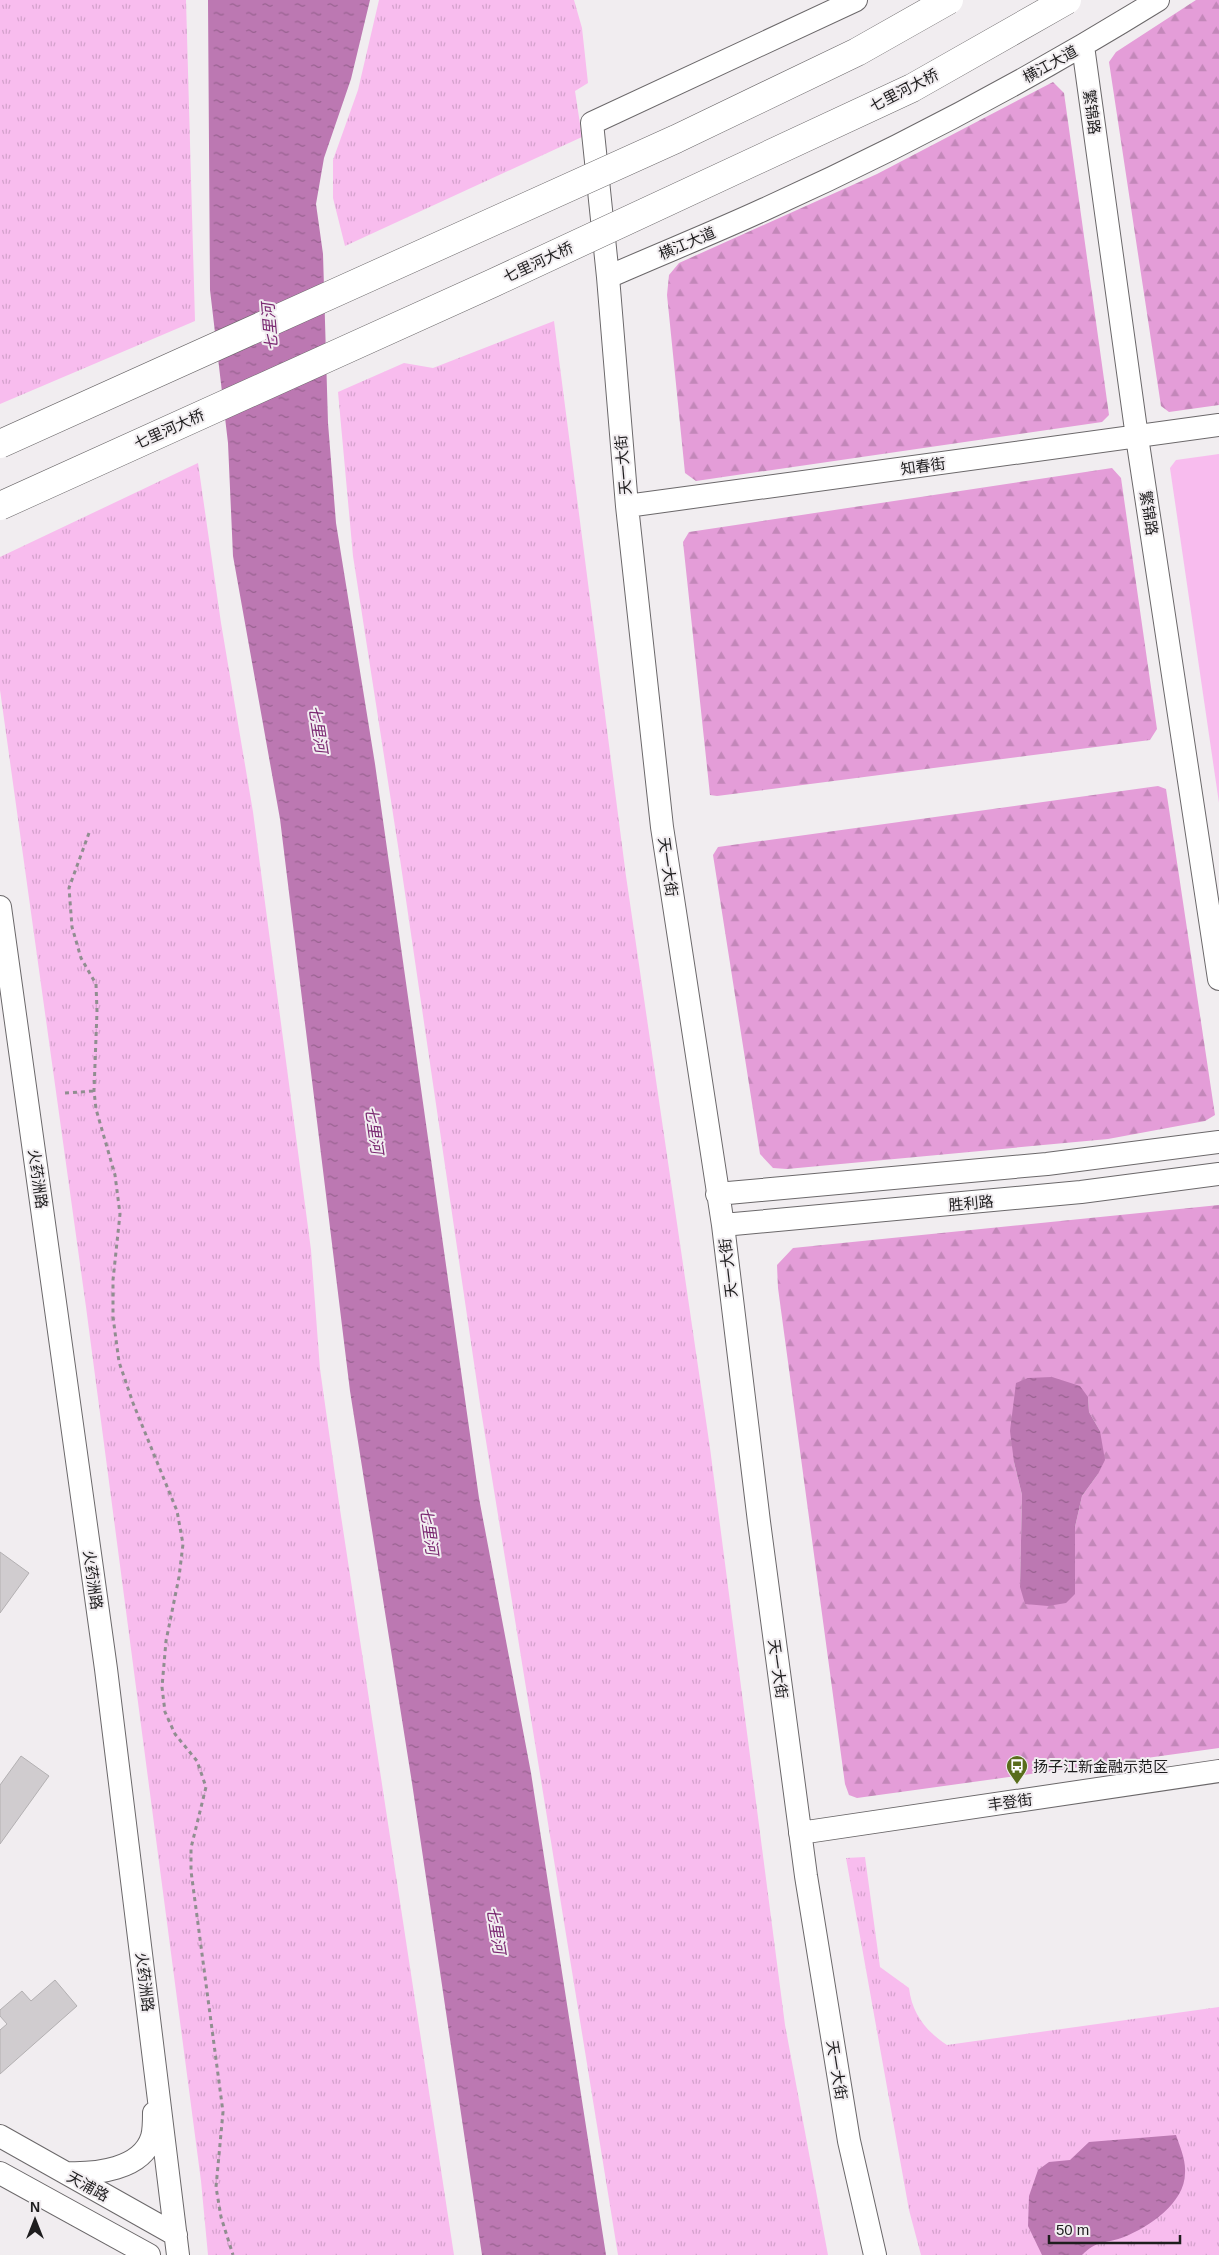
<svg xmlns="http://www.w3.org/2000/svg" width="1219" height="2255" viewBox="0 0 1219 2255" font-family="Arial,'Noto Sans SC',sans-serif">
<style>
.grass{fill:url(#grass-tufts)}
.forest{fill:url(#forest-firs);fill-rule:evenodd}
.garden{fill:#f8bcee}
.water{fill:url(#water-ripples)}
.building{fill:#d0cccf;stroke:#b3b0b2}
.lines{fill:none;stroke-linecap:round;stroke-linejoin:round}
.secondary-casing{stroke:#6b686a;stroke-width:24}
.path{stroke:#908e90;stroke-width:3;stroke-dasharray:4 4;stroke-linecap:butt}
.secondary{stroke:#fff;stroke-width:22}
.highway-bridge-casing{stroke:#6b686a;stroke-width:29;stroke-linecap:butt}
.highway-bridge{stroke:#fff;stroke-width:28}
.labels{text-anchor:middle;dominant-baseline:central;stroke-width:4;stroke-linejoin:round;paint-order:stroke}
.street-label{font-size:15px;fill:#1e1d1e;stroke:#f1edf0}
.poi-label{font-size:15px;fill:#1e1d1e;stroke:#f1edf0;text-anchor:start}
.water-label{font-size:16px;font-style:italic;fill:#7a2871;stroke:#f1edf0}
</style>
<defs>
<pattern id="grass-tufts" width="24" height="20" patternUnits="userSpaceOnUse" patternTransform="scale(1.25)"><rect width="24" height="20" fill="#f8bcee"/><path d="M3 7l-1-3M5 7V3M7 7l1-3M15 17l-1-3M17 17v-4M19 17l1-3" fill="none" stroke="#d4a1cc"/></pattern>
<pattern id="forest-firs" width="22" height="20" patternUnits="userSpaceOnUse" patternTransform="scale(1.25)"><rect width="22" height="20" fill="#e49dd8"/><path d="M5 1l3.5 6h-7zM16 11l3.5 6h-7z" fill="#c387b9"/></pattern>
<pattern id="water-ripples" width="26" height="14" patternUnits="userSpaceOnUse" patternTransform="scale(1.25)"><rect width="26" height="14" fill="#bc78b2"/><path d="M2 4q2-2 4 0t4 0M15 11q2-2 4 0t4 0" fill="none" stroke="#986290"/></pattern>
</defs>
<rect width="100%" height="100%" fill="#f1edf0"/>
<path class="grass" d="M0 0H186L195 321 0 404Z
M379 0H574L582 28 588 83 575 91 582 137 345 246 333 198V160L358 90Z
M554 321 626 876 710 1448 785 2025 828 2255H618L480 1404 400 859 353 556 338 392 404 363 433 368Z
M198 463 221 623 253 812 311 1250 320 1369 339 1503 454 2255H208L201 2181 86 1307 0 690V557Z
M865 1857 880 1967 909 1988C912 2014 926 2031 947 2045L1219 2007V2255H921L909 2210 846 1858Z"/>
<path class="forest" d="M1196 0H1219V405L1169 412 1161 406 1109 62 1116 52Z
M1053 82 1064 93 1109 415 1102 422 696 481 685 473 667 295 669 275 679 263 877 174Z
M1112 468 1121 478 1157 729 1150 740 717 796 710 795 683 542 689 532Z
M1158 786 1166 789 1215 1115 1205 1121 1108 1139 787 1169 773 1168 760 1154 713 855 718 847Z
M1219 1205V1748L857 1798 849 1795 845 1784 778 1288 777 1265 793 1248ZM1088 1397 1089 1412 1100 1431 1098 1474 1082 1496 1075 1527V1594L1020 1587 1022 1495 1014 1462Z"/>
<path class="garden" d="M1219 454V803L1170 468 1176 460Z"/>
<path class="water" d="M208 0H370L351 79 324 158 316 204 323 254 328 423 336 523 375 764 479 1498 531 1773 606 2255H482L412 1783 350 1391 280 819 233 556 228 443 210 290Z
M1052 1377 1080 1386 1088 1397 1089 1412 1100 1431 1105 1460 1098 1474 1082 1496 1075 1527V1594L1066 1603 1048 1606 1025 1604 1020 1587 1022 1495 1014 1462 1010 1431 1016 1383 1028 1378Z
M1176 2135C1180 2147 1186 2160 1185 2173 1185 2203 1149 2227 1124 2237 1105 2244 1097 2240 1082 2255H1042L1028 2226 1029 2196 1038 2170 1049 2162 1070 2160 1089 2142Z"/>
<path class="building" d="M0 1552 29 1573 0 1613Z
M21 1756 49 1776 0 1844V1785Z
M55 1980 77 2006 0 2074V2030L7 2024 0 2016V2010L22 1991 31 2001Z"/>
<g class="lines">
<g class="secondary-casing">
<path id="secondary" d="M856 0 592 123 608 277 627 506 662 827 723 1225 759 1522 806 1876 849 2141 875 2255
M1083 46 1137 437 1219 979
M608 277C660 254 713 233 765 209 900 148 1032 78 1158 0
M627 506 1219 425
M0 907 106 1669 178 2255
M717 1194 1047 1164 1219 1142
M723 1225 1081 1192 1219 1174
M800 1833 1219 1771
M0 2136 176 2235
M0 2173 149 2255
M67 2173C95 2174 142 2170 152 2137 154 2130 154 2121 154 2113"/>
</g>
<path class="path" d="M89 833 69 888 72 927 81 958 96 984 97 1011 94 1091 96 1109 115 1175 120 1214 113 1280V1317L119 1362 133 1403 177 1511 183 1544 179 1577 166 1641 162 1687 165 1712 175 1734 197 1761 206 1787 191 1848V1871L223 2112 216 2187 221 2217 233 2255
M65 1093 94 1091"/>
<use href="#secondary" class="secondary"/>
<g class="highway-bridge-casing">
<path id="highway-bridge" d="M0 444 676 139 857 52 949 0
M0 506 493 283 912 88 1067 0"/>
</g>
<use href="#highway-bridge" class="highway-bridge"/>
</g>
<defs>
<g id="bus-pin" transform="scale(1.125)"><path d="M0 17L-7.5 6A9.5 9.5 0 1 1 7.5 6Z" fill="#596d1b" stroke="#f1edf0"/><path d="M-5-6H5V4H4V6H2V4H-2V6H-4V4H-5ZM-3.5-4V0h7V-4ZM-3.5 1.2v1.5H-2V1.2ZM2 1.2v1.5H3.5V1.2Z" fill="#fff"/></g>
</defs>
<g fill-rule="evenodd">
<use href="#bus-pin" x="1017" y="1766"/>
</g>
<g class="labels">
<g class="street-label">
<text transform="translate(1050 64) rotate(-29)">横江大道</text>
<text transform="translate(904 90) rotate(-27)">七里河大桥</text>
<text transform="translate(1092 112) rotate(82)">繁锦路</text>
<text transform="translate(687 243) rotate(-23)">横江大道</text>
<text transform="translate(538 262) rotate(-25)">七里河大桥</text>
<text transform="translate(169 429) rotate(-24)">七里河大桥</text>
<text transform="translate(623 465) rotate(-95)">天一大街</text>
<text transform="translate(923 466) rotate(-8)">知春街</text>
<text transform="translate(1149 513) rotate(81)">繁锦路</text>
<text transform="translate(668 867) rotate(82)">天一大街</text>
<text transform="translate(38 1179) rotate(82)">火药洲路</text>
<text transform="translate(971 1203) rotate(-5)">胜利路</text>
<text transform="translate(728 1268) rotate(-97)">天一大街</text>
<text transform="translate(93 1580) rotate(82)">火药洲路</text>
<text transform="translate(778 1669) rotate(82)">天一大街</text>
<text transform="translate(1010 1802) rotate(-8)">丰登街</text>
<text transform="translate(145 1982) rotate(83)">火药洲路</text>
<text transform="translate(837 2070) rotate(81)">天一大街</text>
<text transform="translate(88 2186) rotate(29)">天浦路</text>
</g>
<g class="poi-label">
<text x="1033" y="1766">扬子江新金融示范区</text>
</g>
<g class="water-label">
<text transform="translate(270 327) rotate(-95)">七里河</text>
<text transform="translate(318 729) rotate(81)">七里河</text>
<text transform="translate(374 1130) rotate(82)">七里河</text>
<text transform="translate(429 1531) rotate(82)">七里河</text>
<text transform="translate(496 1930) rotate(81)">七里河</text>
</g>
</g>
<g transform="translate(35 2220)" stroke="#f1edf0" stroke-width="4" paint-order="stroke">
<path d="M0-4L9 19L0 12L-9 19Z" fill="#1e1d1e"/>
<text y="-8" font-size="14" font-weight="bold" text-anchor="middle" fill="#1e1d1e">N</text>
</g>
<path d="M1049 2235v8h131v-8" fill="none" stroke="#1e1d1e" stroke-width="2.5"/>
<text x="1056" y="2235" font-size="15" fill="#1e1d1e" stroke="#f1edf0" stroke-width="4" paint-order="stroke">50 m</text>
</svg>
